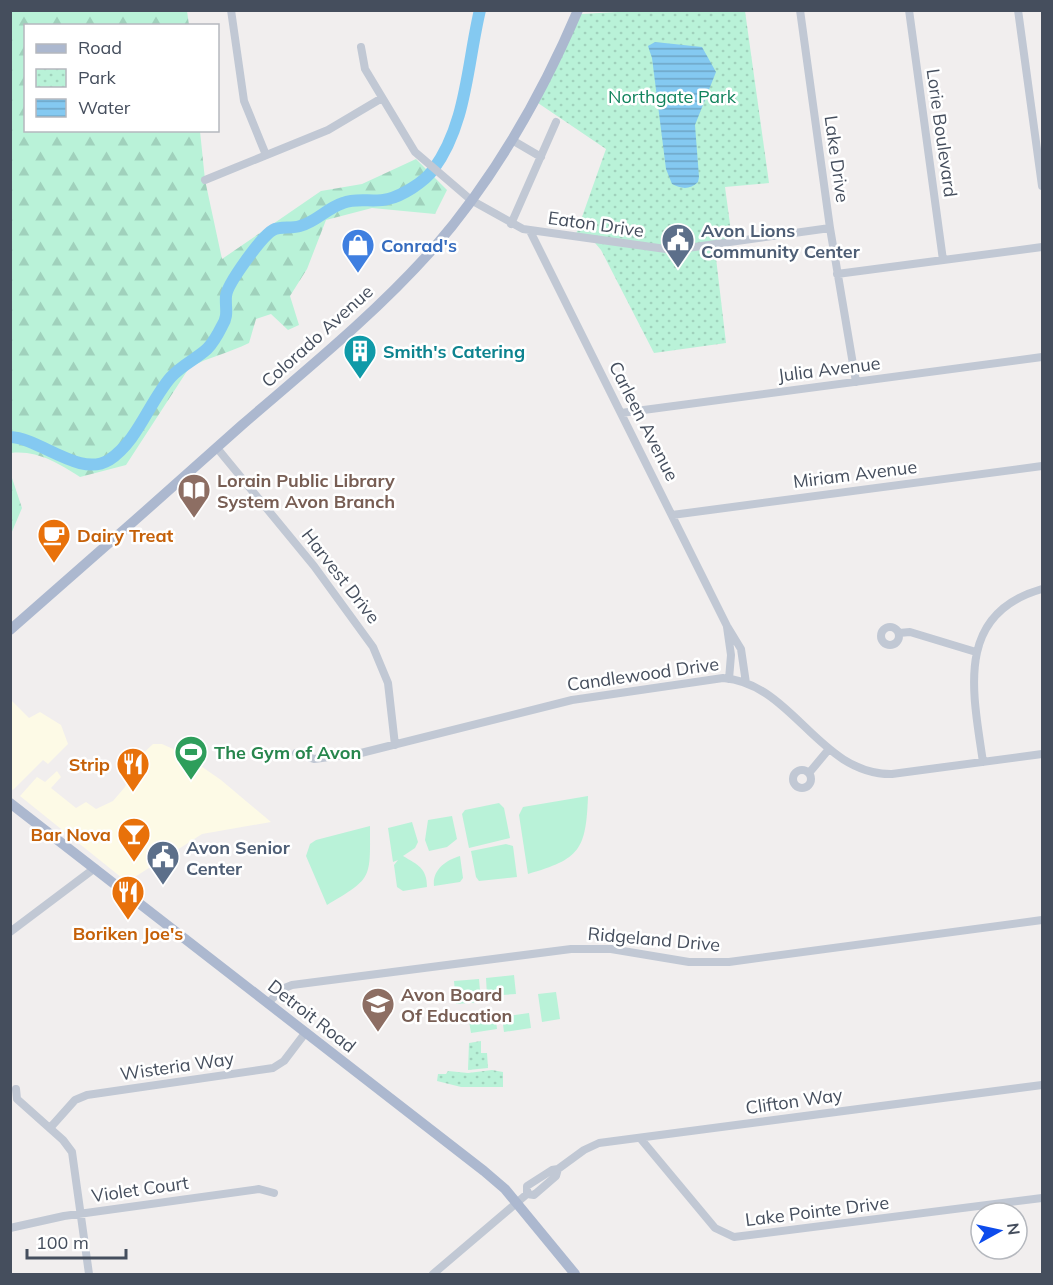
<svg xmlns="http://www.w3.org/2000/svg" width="1053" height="1285" viewBox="0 0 1053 1285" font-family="Mulish,sans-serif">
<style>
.commercial{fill:#fdfae6}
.grass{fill:#b9f2d8}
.forest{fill:url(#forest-firs)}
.park{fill:url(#park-dots)}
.water{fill:url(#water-rules)}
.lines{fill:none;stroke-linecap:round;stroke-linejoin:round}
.river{stroke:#84c9f1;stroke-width:12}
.minor{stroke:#c1c8d4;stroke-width:8}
.major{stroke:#acb8cf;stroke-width:10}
.labels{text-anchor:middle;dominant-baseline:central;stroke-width:5;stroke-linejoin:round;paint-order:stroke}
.park-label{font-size:18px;fill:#11835c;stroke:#fff}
.street-label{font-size:18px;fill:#454e5d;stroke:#fff}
.service-label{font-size:18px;font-weight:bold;fill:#4e5e75;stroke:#fff;text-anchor:start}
.shop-label{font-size:18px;font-weight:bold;fill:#366cbe;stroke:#fff;text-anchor:start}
.culture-label{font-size:18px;font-weight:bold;fill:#0d838f;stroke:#fff;text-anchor:start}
.education-label{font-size:18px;font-weight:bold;fill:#785e54;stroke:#fff;text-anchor:start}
.food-label{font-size:18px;font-weight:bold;fill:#c56008;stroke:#fff;text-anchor:end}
.leisure-label{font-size:18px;font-weight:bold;fill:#27864d;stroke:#fff;text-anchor:start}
</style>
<defs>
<pattern id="forest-firs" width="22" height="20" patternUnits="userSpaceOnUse" patternTransform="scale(1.5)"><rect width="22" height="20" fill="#b9f2d8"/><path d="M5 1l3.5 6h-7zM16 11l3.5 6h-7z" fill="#a0d1bc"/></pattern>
<pattern id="park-dots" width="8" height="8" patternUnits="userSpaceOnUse" patternTransform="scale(1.5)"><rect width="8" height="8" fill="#b9f2d8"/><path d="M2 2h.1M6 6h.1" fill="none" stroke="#a0d1bc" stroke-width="1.8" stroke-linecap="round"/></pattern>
<pattern id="water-rules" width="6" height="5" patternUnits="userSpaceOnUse" patternTransform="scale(1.5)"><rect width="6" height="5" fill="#84c9f1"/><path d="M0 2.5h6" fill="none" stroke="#6ea5c6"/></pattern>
</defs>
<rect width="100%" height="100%" fill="#f1eeee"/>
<path class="commercial" d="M11 700 29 718 40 712 61 725 68 744 48 764 43 760 13 790 10 788Z
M153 744H162L182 753 221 780 271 822 202 834 127 882 20 796 37 777 45 782 57 771 61 777 51 788 76 808 86 802 96 809 113 801 125 787 134 762Z"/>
<path class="grass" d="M588 796C586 850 580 859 528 874L519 815 523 807Z
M499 803 504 808 510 838 469 848 462 814 465 810Z
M452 816 457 839 447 847 429 851 425 840 428 820Z
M412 822 418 842 415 848 403 856C418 865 427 868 427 887L403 891 397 887 394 865 398 860 393 862 388 828Z
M370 826C370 879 373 878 327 905L306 856 310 844 316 840Z
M506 844 513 846 517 877 479 881 476 877 471 851Z
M460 856 463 878 460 882 434 886C432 870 446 860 460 856Z
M514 975 516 994 487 996 486 978Z
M479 979 481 1002 456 1004 454 981Z
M556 992 560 1019 542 1022 538 994Z
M495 1011 497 1029 471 1033 468 1015Z
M529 1013 531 1028 504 1032 502 1017Z"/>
<path class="forest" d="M11 11H187L189 25 26 26V130L200 131 205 180 222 259 321 191 362 184 416 159 447 190 435 214 372 208 326 220 307 269 290 296 299 325 288 330 271 314 256 319 249 343C229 353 208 357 189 368L126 465 80 477C58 463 37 450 11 453Z
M10 472 22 508 11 534H10Z"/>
<path class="park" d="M653 10 745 11 769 183 725 187 732 239 714 241 726 343 654 353 601 250 590 237 576 234 606 149 538 103 581 14Z
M481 1041V1053H487L488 1068 468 1070 469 1043Z
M492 1070 503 1072V1087H461L437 1081 438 1074H446L448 1071 468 1073Z"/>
<path class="water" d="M655 42 702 47 716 72 695 125 699 177 698 182C690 190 681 189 672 184L666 169 652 58 648 46Z"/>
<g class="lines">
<path class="river" d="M10 437C40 438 80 478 109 460 138 441 149 402 171 377 182 365 196 359 207 349 213 343 218 334 222 326 229 315 225 308 226 296 227 284 262 236 273 230 280 226 292 229 300 226 316 222 327 208 343 203 358 197 373 203 388 199 402 196 424 182 433 170 467 124 467 64 480 10"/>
<path class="minor" d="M231 10 244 101 266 155
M800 10 830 228 856 382
M909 10 943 260
M1018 10 1042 186
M361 47 365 69 415 152 471 200 523 229 673 250 830 228
M512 140 541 157
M205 180 328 130 382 98
M511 224 556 122
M530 231 727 626 741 649 746 683
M837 274 1042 247
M621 413 1042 357
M217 448 314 566 373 647 388 683 395 745
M672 515 1042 466
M881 636a9 9 0 1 1 18 0a9 9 0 1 1-18 0Z
M727 627 731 655 729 679
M899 633 910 632 976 652
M296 753 314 759 361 753 572 700 723 678C793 683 819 775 892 774L1042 754
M983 762C973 693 954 614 1042 589
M793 779a9 9 0 1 1 18 0a9 9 0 1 1-18 0Z
M809 773 829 749
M10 932 95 868
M268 1003 282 989 292 985 571 949H611L689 962H729L1042 920
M16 1089 17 1099 63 1140 72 1152 89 1274
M50 1128 75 1100 87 1095 273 1068 284 1061 306 1032
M640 1138 715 1228 734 1237 1042 1198
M558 1169 556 1176 534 1195 527 1194V1186L552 1170 558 1169 584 1150 599 1143 1042 1085
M10 1228 64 1216 259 1189 274 1193
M433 1274 527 1194"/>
<path class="major" d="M10 630C88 562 165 494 242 425 307 369 375 314 432 250 494 179 541 97 578 10
M10 803 484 1171 505 1189 575 1274"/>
</g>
<defs>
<g id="civic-pin" transform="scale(1.725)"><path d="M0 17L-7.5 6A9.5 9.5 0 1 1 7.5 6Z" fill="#5c6f8a" stroke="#fff"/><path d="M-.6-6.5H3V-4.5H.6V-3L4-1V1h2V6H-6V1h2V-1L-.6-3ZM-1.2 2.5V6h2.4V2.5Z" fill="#fff"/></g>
<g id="shop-pin" transform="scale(1.725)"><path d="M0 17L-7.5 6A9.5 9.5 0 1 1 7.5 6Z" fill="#3f7fe0" stroke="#fff"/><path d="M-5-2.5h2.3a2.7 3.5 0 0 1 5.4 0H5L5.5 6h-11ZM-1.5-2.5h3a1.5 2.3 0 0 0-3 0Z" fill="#fff"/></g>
<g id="building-pin" transform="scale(1.725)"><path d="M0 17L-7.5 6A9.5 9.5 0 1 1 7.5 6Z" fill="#0f9aa8" stroke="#fff"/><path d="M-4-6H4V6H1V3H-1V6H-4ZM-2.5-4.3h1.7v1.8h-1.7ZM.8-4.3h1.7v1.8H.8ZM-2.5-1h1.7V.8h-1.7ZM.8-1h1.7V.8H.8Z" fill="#fff"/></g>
<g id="library-pin" transform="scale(1.725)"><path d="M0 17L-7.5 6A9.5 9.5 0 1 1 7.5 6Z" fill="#8d6e63" stroke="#fff"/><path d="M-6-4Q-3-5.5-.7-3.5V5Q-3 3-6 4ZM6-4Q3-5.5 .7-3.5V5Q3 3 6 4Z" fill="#fff"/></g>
<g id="cafe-pin" transform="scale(1.725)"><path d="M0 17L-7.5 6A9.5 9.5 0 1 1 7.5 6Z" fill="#e8710a" stroke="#fff"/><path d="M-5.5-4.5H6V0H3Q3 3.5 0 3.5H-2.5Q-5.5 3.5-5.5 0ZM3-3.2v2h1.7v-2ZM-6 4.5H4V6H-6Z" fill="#fff"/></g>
<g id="stadium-pin" transform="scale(1.725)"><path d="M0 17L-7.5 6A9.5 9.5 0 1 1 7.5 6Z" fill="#2e9e5b" stroke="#fff"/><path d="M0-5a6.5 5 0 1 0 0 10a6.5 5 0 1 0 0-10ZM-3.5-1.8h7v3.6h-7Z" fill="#fff"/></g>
<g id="restaurant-pin" transform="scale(1.725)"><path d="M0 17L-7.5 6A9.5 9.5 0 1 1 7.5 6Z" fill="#e8710a" stroke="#fff"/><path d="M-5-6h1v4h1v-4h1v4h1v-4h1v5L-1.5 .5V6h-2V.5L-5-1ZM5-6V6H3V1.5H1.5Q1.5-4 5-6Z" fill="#fff"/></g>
<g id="bar-pin" transform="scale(1.725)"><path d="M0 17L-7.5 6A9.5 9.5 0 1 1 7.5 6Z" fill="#e8710a" stroke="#fff"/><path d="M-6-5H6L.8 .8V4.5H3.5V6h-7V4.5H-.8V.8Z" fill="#fff"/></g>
<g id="school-pin" transform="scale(1.725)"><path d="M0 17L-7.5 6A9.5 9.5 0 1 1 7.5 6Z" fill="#8d6e63" stroke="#fff"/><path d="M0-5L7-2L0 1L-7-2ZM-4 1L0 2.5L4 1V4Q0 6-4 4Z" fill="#fff"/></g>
</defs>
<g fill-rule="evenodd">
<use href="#civic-pin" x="678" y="240"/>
<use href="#shop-pin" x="358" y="245"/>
<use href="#building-pin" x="360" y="351"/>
<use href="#library-pin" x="194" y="490"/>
<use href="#cafe-pin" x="54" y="535"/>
<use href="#stadium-pin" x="191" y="752"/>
<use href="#restaurant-pin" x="133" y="764"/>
<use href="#bar-pin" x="134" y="834"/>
<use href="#civic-pin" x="163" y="857"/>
<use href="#restaurant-pin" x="128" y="892"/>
<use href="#school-pin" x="378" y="1004"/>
</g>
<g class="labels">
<g class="park-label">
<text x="672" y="96">Northgate Park</text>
</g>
<g class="street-label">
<text transform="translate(942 133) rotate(82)">Lorie Boulevard</text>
<text transform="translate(837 159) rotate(82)">Lake Drive</text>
<text transform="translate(596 224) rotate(8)">Eaton Drive</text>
<text transform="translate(317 336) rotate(-42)">Colorado Avenue</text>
<text transform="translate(829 369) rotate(-7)">Julia Avenue</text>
<text transform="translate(644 421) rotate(63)">Carleen Avenue</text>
<text transform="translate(855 474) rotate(-7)">Miriam Avenue</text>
<text transform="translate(341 576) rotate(52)">Harvest Drive</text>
<text transform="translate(643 674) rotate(-8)">Candlewood Drive</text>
<text transform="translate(654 939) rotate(5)">Ridgeland Drive</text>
<text transform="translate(312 1016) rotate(38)">Detroit Road</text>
<text transform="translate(177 1066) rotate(-8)">Wisteria Way</text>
<text transform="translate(794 1101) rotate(-8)">Clifton Way</text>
<text transform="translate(140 1189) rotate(-8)">Violet Court</text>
<text transform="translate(817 1211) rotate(-7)">Lake Pointe Drive</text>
</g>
<g class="service-label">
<text x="701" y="230">Avon Lions<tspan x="701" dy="21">Community Center</tspan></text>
<text x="186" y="847">Avon Senior<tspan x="186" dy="21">Center</tspan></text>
</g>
<g class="shop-label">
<text x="381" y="245">Conrad's</text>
</g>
<g class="culture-label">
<text x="383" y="351">Smith's Catering</text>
</g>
<g class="education-label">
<text x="217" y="480">Lorain Public Library<tspan x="217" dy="21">System Avon Branch</tspan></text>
<text x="401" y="994">Avon Board<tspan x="401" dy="21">Of Education</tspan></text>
</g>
<g class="food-label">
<text x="77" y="535" text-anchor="start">Dairy Treat</text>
<text x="110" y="764">Strip</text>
<text x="111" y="834">Bar Nova</text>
<text x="128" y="933" text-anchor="middle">Boriken Joe's</text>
</g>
<g class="leisure-label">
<text x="214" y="752">The Gym of Avon</text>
</g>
</g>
<rect width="1053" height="1285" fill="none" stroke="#454e5d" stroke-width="24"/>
<rect x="24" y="24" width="195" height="108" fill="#ffffff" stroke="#b5b8be" stroke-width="1.5"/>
<rect x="36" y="44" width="30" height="9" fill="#acb8cf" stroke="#b5b8be" stroke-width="1.5"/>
<text x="78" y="54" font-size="18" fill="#454e5d">Road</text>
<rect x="36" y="69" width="30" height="18" fill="url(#park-dots)" stroke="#b5b8be" stroke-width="1.5"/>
<text x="78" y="84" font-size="18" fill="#454e5d">Park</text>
<rect x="36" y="99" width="30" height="18" fill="url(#water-rules)" stroke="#b5b8be" stroke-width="1.5"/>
<text x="78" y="114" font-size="18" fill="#454e5d">Water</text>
<g transform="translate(999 1231) rotate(82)"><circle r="28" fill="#ffffff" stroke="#b5b8be" stroke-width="1.5"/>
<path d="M0-4.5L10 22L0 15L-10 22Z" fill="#0d4bec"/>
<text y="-9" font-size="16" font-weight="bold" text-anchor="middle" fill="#454e5d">N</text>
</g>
<path d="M27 1249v9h99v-9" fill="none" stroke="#454e5d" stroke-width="3"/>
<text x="36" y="1249" font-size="18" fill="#454e5d" stroke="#ffffff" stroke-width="4.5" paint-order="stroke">100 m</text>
</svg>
